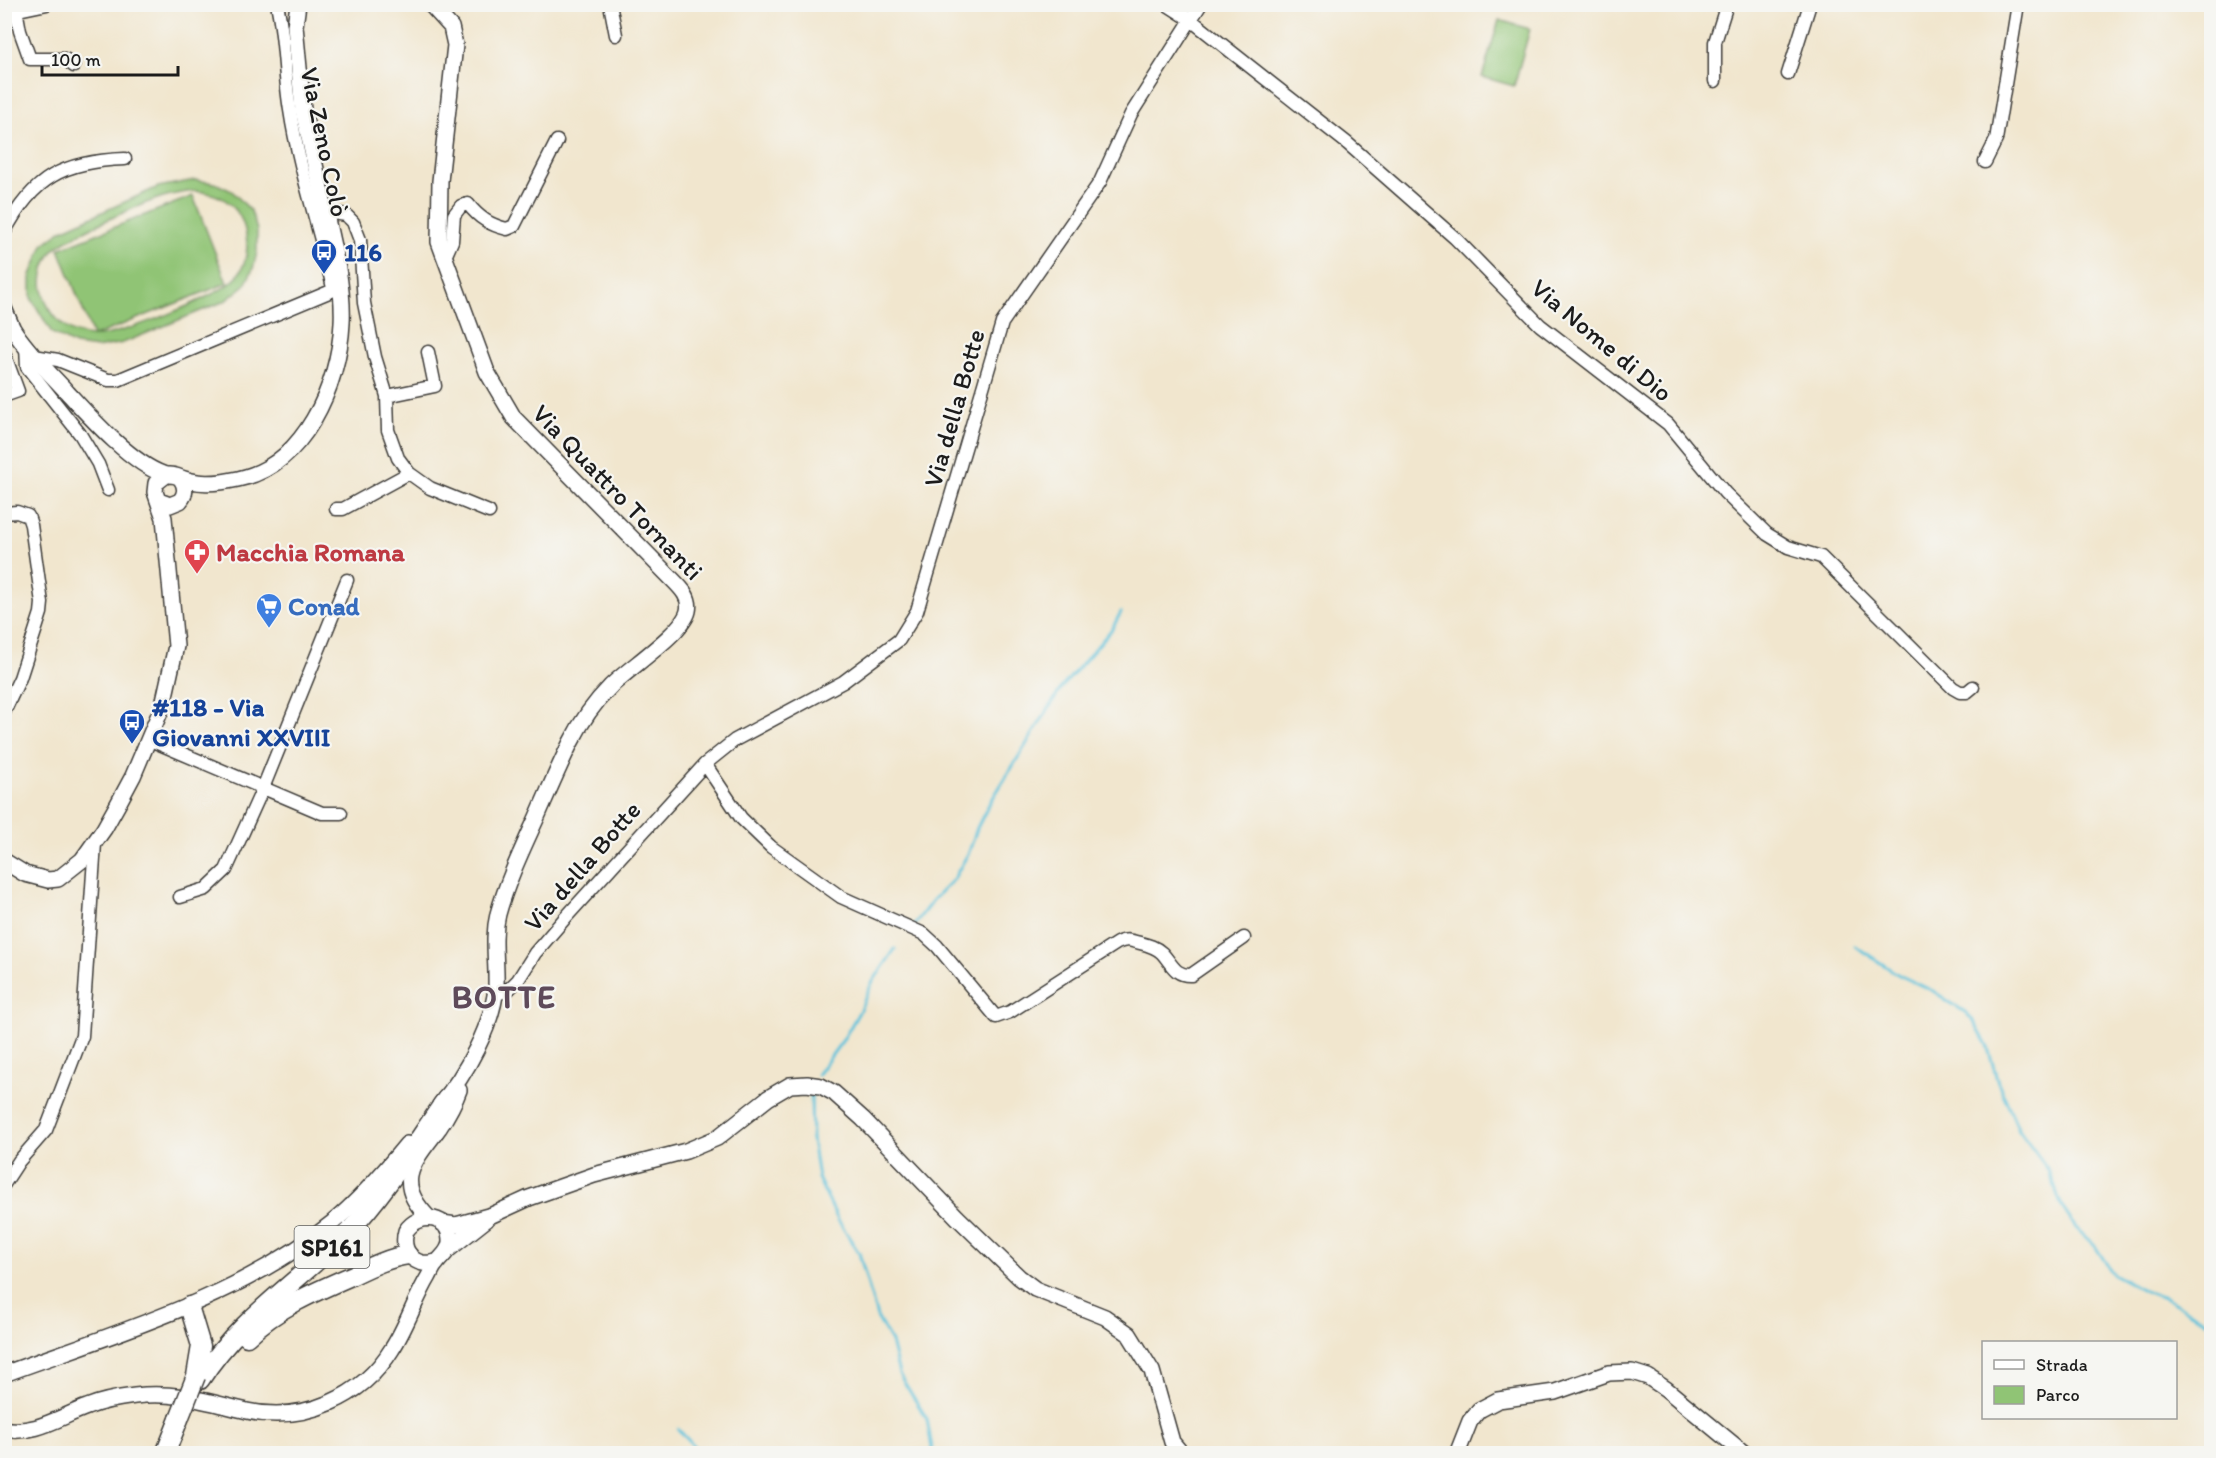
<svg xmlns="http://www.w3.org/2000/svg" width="2216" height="1458" viewBox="0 0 2216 1458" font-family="Itim,sans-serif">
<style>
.green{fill:#90c475;stroke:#567048;stroke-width:1.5;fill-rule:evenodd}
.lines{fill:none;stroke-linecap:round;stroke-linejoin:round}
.stream{stroke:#5dc2db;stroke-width:3}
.minor-casing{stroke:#3c3a37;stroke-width:15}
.major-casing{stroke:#3c3a37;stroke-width:18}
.highway-casing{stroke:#3c3a37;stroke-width:21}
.minor{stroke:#fff;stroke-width:12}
.major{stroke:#fff;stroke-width:15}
.highway{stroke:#fff;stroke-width:18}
.highway-bridge-casing{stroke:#3c3a37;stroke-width:21;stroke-linecap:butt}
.highway-bridge{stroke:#fff;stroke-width:18}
.labels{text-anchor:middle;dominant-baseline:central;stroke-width:4.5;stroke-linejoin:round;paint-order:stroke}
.shield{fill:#f6f6f2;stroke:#5d5d5c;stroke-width:1.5}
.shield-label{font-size:24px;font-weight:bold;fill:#1c1c1c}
.street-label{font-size:26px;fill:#1c1c1c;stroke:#f6f6f2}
.transit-label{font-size:26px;font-weight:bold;fill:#164399;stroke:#f6f6f2;text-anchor:start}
.health-label{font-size:26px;font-weight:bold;fill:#be3a42;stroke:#f6f6f2;text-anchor:start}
.shop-label{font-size:26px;font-weight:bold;fill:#366cbe;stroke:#f6f6f2;text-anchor:start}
.district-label{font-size:32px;font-weight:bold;letter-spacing:1.5px;fill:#5e4a5a;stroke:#f6f6f2}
</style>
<rect width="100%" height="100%" fill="#f6f6f2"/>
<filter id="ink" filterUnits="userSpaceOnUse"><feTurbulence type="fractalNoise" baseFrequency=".0167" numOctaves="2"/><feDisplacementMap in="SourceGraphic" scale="12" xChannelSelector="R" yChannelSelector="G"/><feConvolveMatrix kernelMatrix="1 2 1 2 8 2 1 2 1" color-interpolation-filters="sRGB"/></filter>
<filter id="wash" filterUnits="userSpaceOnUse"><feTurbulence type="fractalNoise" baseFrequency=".008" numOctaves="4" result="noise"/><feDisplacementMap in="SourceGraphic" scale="24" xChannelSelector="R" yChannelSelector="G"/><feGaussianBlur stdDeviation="1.35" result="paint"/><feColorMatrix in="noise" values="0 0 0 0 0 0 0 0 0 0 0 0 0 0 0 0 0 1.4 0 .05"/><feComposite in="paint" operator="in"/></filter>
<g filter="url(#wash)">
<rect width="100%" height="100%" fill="#f1e6ce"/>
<path class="green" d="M1499 20 1530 29 1514 86 1482 77Z
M195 180 215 183 232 191 251 211 257 230V252L253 269 245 285 225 301 123 343 97 348 75 345 52 333 31 298V275L43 245 62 230 158 187ZM195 191C206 192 216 194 225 200 249 217 254 255 236 278 223 295 115 338 94 336L227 283 193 196 59 249 93 336C72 335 60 326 49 308 39 291 40 269 52 252 62 238 144 203 163 197 174 194 184 192 195 191Z"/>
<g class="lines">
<path class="stream" d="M914 925 933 900 953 880 969 852 977 828 988 806 1062 687 1112 629 1121 612
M1855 946 1899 975 1933 991 1954 1005 1965 1012 1974 1022 1987 1045 1998 1082 2019 1130 2049 1171 2062 1207 2076 1228 2095 1246 2113 1274 2147 1292 2165 1298 2212 1324
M817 1075 843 1040 859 1012 872 983 895 949
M811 1093 812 1139 818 1178 838 1220 859 1253 877 1317 891 1342 899 1374 927 1419 933 1454
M678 1429 701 1454"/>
</g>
</g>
<g filter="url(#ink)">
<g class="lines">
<g class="minor-casing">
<path id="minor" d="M277 4C285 39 284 75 290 110 299 170 320 229 333 288
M610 4 616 35
M1166 4 1191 20 1347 143 1455 238 1540 325 1668 424 1725 493 1767 534 1788 547 1821 557 1953 688 1960 692H1967L1973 687
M16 9 20 31 30 59H65L74 66
M4 13 47 4
M1788 74 1810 4
M1715 81V42L1727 4
M1985 162 1996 140 2018 4
M326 212 346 215 353 222 360 240 364 303 375 357 387 396 388 430 398 458 409 473 430 488 489 512
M4 233C33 177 64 161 125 159
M445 257 452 241 454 215 461 206 468 204C479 218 490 225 507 229L514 226 557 141
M26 345 27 367 80 434 98 464 108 490
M4 353 18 391 4 396
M34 356 58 360 108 380H118L341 287
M387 396 435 386 428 352
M336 509H343L409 473
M4 513 17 512 28 516 31 525 42 603 41 613 20 678 4 712
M148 739 322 813H341
M705 764 741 818 771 847 841 897 924 934 937 946 996 1017 1010 1012 1117 943C1126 939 1130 940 1140 943 1148 945 1156 947 1162 953 1172 964 1175 976 1191 975L1244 938
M180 897 206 889 226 870 263 788 347 580
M495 995 508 990 518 980 535 953 566 917 705 764 735 740 843 682 899 640 917 611 1002 323 1100 182 1131 114 1201 4
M4 1184 19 1161 46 1130 82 1036 95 843"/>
</g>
<g class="major-casing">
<path id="major" d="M430 4 451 27 455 45 440 181 439 242 487 372 514 418 673 580C682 589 691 598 688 611 683 633 627 669 610 687 594 703 581 722 571 742 559 766 548 792 537 817 523 848 507 881 498 914 492 938 497 962 496 987 493 1025 465 1076 440 1105
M4 308C7 315 10 323 13 329 27 352 49 372 67 392 90 417 131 463 163 474 167 476 171 474 176 476 197 485 215 484 238 479 304 466 339 385 342 323 343 305 341 287 338 269L303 110 295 26 298 4
M159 501 170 505 180 501C186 494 186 487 181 479
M4 861 25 874 48 880 58 879 82 860 104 829 118 804 133 776 163 705 176 646 164 518 155 492 156 483 165 476
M429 1218C418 1207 407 1193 410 1176 413 1159 429 1142 439 1128 447 1116 454 1104 459 1090
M442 1223 456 1225 492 1215 529 1198 594 1175 686 1151 717 1138 768 1098 790 1085 807 1084 821 1086 834 1093 863 1119 957 1217 1019 1277 1035 1289 1105 1317 1129 1334 1152 1371 1172 1442 1182 1454
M449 1249 487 1219
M4 1374C113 1334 241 1297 332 1223 360 1200 384 1172 407 1144
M4 1429C35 1435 59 1417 87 1407 102 1401 118 1398 135 1396 176 1391 208 1402 247 1411 304 1423 362 1398 392 1349 407 1326 415 1299 429 1276 431 1272 433 1267 436 1264 441 1256 449 1253 450 1242 451 1215 419 1211 406 1231 400 1252 415 1268 436 1262
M1457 1454 1470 1421 1479 1410 1498 1400 1555 1392 1609 1373 1632 1372 1648 1377 1666 1389 1745 1454"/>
</g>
<g class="highway-casing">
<path id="highway" d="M189 1306 201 1346 196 1376
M247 1337C277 1308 314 1292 351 1276 370 1267 388 1258 408 1255
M200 1380C241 1316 298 1283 349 1231 387 1191 416 1142 447 1098
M165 1454 179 1419"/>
</g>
<use href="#minor" class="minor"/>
<use href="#major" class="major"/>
<use href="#highway" class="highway"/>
<g class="highway-bridge-casing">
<path id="highway-bridge" d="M179 1419 196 1376"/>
</g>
<use href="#highway-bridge" class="highway-bridge"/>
</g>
</g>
<defs>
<g id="bus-pin" transform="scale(1.35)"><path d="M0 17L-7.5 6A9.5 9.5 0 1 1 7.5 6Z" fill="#1a4fb4" stroke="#f6f6f2"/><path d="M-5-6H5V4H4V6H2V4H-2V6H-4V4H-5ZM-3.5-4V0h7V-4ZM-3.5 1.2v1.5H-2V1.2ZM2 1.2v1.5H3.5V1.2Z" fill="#fff"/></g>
<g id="pharmacy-pin" transform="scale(1.35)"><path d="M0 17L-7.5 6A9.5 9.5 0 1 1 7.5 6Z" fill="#e0444e" stroke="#f6f6f2"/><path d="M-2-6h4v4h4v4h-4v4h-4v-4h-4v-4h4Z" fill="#fff"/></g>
<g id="supermarket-pin" transform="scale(1.35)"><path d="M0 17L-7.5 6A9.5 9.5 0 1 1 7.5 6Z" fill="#3f7fe0" stroke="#f6f6f2"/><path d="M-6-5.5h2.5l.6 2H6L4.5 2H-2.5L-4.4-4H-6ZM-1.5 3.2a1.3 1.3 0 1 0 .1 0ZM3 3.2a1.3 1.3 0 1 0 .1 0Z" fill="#fff"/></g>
</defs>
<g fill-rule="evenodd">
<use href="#bus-pin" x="324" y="252"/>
<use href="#pharmacy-pin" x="197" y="552"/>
<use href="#supermarket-pin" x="269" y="606"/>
<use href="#bus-pin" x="132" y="722"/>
</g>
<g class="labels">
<rect class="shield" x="294.5" y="1226" width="75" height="42" rx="4.5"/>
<g class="shield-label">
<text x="332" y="1247">SP161</text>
</g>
<g class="street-label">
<text transform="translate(325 142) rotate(78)">Via Zeno Colò</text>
<text transform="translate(1602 340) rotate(40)">Via Nome di Dio</text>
<text transform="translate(954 408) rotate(-74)">Via della Botte</text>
<text transform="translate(618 492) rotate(46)">Via Quattro Tornanti</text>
<text transform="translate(582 866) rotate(-49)">Via della Botte</text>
</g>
<g class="transit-label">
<text x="344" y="252">116</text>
<text x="152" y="707">#118 - Via<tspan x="152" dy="30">Giovanni XXVIII</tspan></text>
</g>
<g class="health-label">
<text x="216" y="552">Macchia Romana</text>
</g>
<g class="shop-label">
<text x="288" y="606">Conad</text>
</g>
<g class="district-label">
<text x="504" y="997">BOTTE</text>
</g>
</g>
<rect width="2216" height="1458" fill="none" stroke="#f6f6f2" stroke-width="24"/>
<rect x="1982" y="1341" width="195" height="78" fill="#f6f6f2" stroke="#9f9f9c" stroke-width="1.5"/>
<rect x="1994" y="1360" width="30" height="9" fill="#ffffff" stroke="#9f9f9c" stroke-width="1.5"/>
<text x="2036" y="1371" font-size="18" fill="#1c1c1c">Strada</text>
<rect x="1994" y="1386" width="30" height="18" fill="#90c475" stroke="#9f9f9c" stroke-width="1.5"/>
<text x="2036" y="1401" font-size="18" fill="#1c1c1c">Parco</text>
<path d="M42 66v9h136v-9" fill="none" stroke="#1c1c1c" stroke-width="3"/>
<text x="51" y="66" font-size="18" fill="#1c1c1c" stroke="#f6f6f2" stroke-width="4.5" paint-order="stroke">100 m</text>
</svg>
